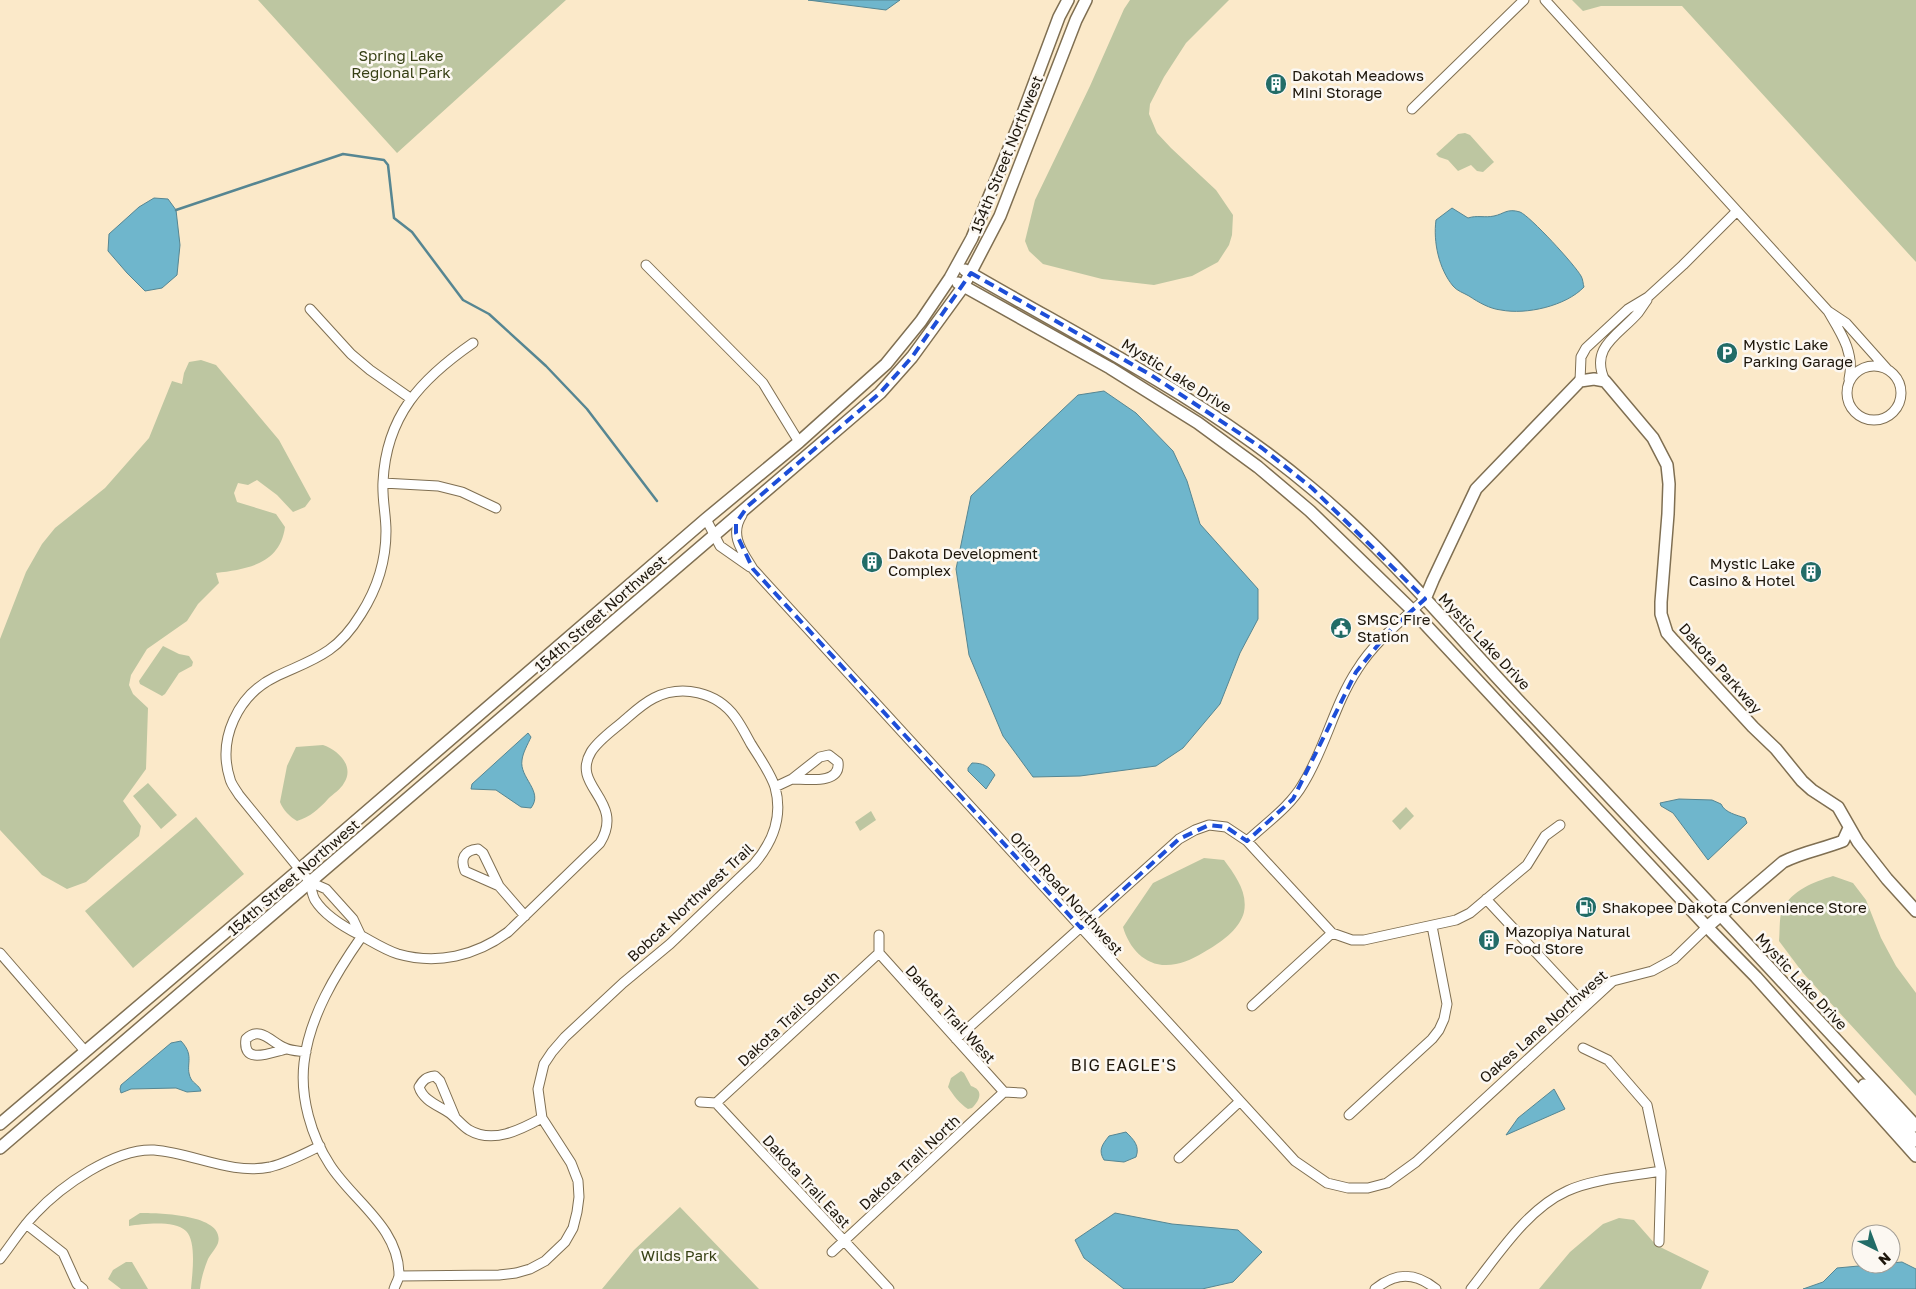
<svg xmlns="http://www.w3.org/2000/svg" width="1916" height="1289" viewBox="0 0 1916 1289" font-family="'Golos Text',sans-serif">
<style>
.green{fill:#bdc6a1}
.water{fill:#6fb6cc;stroke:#568692}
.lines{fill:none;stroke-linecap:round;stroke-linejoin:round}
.stream{stroke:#568692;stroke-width:2.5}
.street-casing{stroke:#7f6f52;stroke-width:11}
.secondary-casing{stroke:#7f6f52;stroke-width:14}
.street{stroke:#fff;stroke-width:9}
.secondary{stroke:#fff;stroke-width:11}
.marked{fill:none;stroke:#1d4ed8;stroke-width:4;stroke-dasharray:10 6;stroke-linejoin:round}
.labels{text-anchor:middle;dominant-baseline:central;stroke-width:5;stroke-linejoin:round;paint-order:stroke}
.park-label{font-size:15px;fill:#374015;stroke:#fcf8f2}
.poi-label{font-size:15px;fill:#1d160b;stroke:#fcf8f2;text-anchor:start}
.street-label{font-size:15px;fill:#1d160b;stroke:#fcf8f2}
.neighbourhood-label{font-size:16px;letter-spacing:1px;fill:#1d160b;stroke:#fcf8f2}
</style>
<rect width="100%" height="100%" fill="#fbe9c9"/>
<path class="green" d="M258 0H566L397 153Z
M1130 0H1229L1186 43 1164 77 1150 104 1149 114 1157 133 1171 148 1216 190 1233 215 1232 235 1229 245 1218 262 1192 276 1154 285 1102 279 1043 264 1029 251 1025 241 1035 200 1090 86 1124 9Z
M1572 0H1916V262L1682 6H1601L1583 11Z
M1465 133 1470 135 1494 162 1483 172 1477 171 1471 165 1458 171 1448 160 1439 157 1436 154 1458 134Z
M201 360 216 365 279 440 311 499 305 507 293 512 277 495 257 480 248 485 238 483 234 493 237 502 276 514 285 527C280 564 248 569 216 573L219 583 198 604 187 621 147 649 131 675 129 685 133 694 148 708 146 769 123 801 141 826 139 836 86 882 67 889 42 875 0 830V639L26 572 42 544 55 528 105 488 149 438 172 381 182 384 184 373 189 362Z
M163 646 179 654 189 656 193 662 192 666 179 673 165 694 162 696 140 684 139 681Z
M323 745C338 750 355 766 344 783 341 789 333 794 328 799 319 809 310 817 297 821 290 817 283 810 280 802L287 766 296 747Z
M148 783 177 815 161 829 133 796Z
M1406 807 1414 816 1400 830 1392 821Z
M871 811 876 820 860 831 855 822Z
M196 817 244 874 133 968 85 911Z
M1204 858 1224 860C1235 875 1248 892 1244 912 1240 928 1224 940 1211 948 1201 954 1188 962 1176 964 1149 970 1130 951 1123 927L1153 883Z
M1833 876 1853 883 1866 900 1881 938 1896 966 1916 993V1096L1803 973 1779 941C1780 932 1779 918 1782 910 1792 890 1814 882 1833 876Z
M961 1071 964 1073 971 1086C984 1090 980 1100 972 1108L968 1109C960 1104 953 1095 948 1087L951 1078Z
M680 1207 759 1289H602L634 1250Z
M140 1213C157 1213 226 1214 218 1243 216 1248 211 1254 208 1259 204 1269 201 1279 200 1289H191C192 1275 197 1242 186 1231 174 1220 144 1224 129 1226V1220Z
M1619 1218 1634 1220 1656 1245 1709 1271 1701 1289H1539L1570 1252 1603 1224Z
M126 1262H132L148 1289H121L108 1279 113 1270Z"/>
<path class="water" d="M808 0H900L886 10Z
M154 198 168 199 176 210 180 245 177 275 162 288 145 291 127 273 108 251 109 234 139 207Z
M1452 208 1468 218C1477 215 1485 218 1494 216 1504 214 1507 208 1520 212 1530 216 1575 265 1581 276 1583 279 1583 284 1584 287 1566 306 1526 315 1501 310 1490 309 1478 302 1469 296 1464 293 1457 291 1453 286 1439 269 1433 242 1436 220Z
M1104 391 1136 413 1173 451 1187 481 1200 524 1258 589V619L1240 653 1220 704 1183 748 1156 766 1080 776 1033 777 1003 736 969 655 956 569 971 496 1078 395Z
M528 733 531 737C528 744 523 752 522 760 519 778 544 791 531 808L521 807 496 790 471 789 472 784Z
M972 763C983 763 989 766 995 775L986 789 968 771V768Z
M1679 799 1712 800 1721 804C1725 813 1737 815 1745 818L1747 823 1708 860 1673 813 1661 806 1660 803Z
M181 1041C196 1057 184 1065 191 1079 194 1084 199 1085 201 1091L187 1092 176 1088 131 1089 121 1093 120 1089 121 1085 171 1043Z
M1554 1089 1565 1109 1506 1135 1518 1118Z
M1126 1132C1134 1140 1140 1146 1136 1157L1124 1162 1104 1160C1098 1150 1102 1145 1109 1136Z
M1115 1213 1172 1224 1238 1230 1262 1252 1233 1282 1202 1289H1124L1084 1258 1075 1240Z
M1902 1262 1916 1269V1289H1803L1823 1282 1837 1268Z"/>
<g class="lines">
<path class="stream" d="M176 210 343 154 384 160 388 165 394 218 412 232 463 300 489 314 546 366 587 409 657 501"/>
<g class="street-casing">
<path id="street" d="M1545 0 1828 311
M1412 109 1524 0
M646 265 763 383 799 442
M310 309 351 354 370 370 410 398
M1847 393a27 27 0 1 1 54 0a27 27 0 1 1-54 0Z
M1849 379C1855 353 1841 333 1828 311L1846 323 1887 369
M1580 381 1581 357 1586 348 1628 309 1648 297 1683 265 1737 211
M1605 381C1589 347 1619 335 1638 313 1641 309 1644 304 1647 300
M383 483 438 486 462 492 496 508
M742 515C729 535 742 551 753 569L1295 1161 1327 1183 1348 1188H1368L1387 1183 1416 1162 1613 981 1652 971 1674 959 1707 927
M706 519 720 546 750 567
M775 787 792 779 820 757 829 755 838 762C841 785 807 779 792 779
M1247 841C1266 823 1290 807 1303 784 1325 749 1334 705 1357 670 1374 642 1401 621 1425 599
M310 882 326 889 353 919 361 936
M499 886 465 871C460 859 464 850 478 849L483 853 499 886 525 916
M1486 899 1585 1005
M362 936C336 973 309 1017 304 1063 300 1097 311 1136 330 1165 353 1201 399 1227 399 1275 399 1279 395 1285 394 1289
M0 953 85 1051
M879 953 1004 1092
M879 953V935
M1252 1006 1332 933
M956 1039 1179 839 1195 830 1209 825 1226 827 1247 841 1332 933 1352 940H1364L1456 920 1470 913 1527 865 1545 836 1560 825
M1583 1048 1608 1060 1647 1105 1661 1171 1659 1242
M286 1049C272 1052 242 1066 246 1039 260 1025 272 1043 285 1048 291 1051 299 1051 306 1052
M1004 1092 1022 1093
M700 1102 716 1103 889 1289
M716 1103 879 953
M1349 1115 1432 1039 1439 1030 1444 1019 1447 1004 1432 926
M455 1117 440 1081 435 1076C426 1077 423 1080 419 1087 423 1100 437 1105 448 1112 456 1117 461 1125 469 1130 493 1144 520 1130 542 1118
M1179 1158 1239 1102
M26 1224 63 1253 77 1284 83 1289
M832 1252 1004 1092
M0 1259C12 1244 22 1227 35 1214 61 1186 115 1148 154 1150 193 1153 231 1175 270 1167 287 1163 304 1154 320 1146
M399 1276 499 1275 516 1273 530 1269 545 1261 565 1242 573 1228 577 1212 579 1197 578 1181 571 1163 542 1118 538 1089 544 1064 552 1052 565 1037 623 983 670 944 754 864C773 842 783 816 775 787 770 772 759 757 751 744 746 735 741 725 735 717 717 692 682 684 654 698 644 703 635 711 627 718 615 729 599 739 591 752 570 787 626 800 600 843L508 932C476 956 437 965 398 954 385 950 373 942 360 935 344 927 325 916 315 900 312 895 311 887 310 882L239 795C236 790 231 784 230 779 217 739 238 695 275 677 293 668 312 662 329 650 342 641 353 627 361 614 377 589 386 561 386 531 386 515 382 499 383 482 386 416 421 379 473 343
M1375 1289C1396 1272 1415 1272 1436 1289
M1471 1289C1498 1255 1527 1209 1567 1191 1592 1179 1633 1176 1661 1171"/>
</g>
<g class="secondary-casing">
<path id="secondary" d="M965 270C1083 339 1204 398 1310 487 1387 550 1450 628 1518 700 1652 841 1784 983 1916 1126
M958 283 1110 368 1198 423 1258 467 1310 511 1412 610 1707 927 1756 977 1916 1156
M1425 599 1433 580 1476 489 1580 381 1594 379 1605 381 1653 438 1667 465 1669 484 1668 514 1661 602V614L1667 633 1674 641 1753 727 1776 749 1802 781 1812 790 1838 807 1858 842 1887 879 1916 911
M1707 927 1783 862C1802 852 1823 849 1843 841L1849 828
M1864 1085 1916 1141
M0 1124 300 869 706 519 799 442 886 364 921 321 950 278 972 238 1019 124 1059 17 1068 0
M0 1148 880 393 912 357 963 287 1000 216 1076 20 1086 0"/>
</g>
<use href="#street" class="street"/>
<use href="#secondary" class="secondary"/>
</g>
<path class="marked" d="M971 273 1151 375 1262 448 1312 488 1425 599 1392 628 1356 672 1293 799 1247 841 1226 827 1209 825 1179 839 1081 928 753 569 736 533V523L748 506 880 393 912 357Z"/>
<defs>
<g id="building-disc" transform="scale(1.125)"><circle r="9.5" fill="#226c67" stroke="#fcf8f2"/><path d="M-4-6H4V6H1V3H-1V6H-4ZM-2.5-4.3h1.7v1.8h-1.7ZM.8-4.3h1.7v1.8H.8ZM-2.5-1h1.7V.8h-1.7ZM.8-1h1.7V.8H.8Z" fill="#fff"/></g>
<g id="parking-disc" transform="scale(1.125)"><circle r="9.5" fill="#226c67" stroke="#fcf8f2"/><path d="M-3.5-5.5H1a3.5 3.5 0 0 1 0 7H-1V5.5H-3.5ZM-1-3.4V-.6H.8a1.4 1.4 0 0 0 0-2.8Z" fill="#fff"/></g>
<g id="civic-disc" transform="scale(1.125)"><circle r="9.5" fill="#226c67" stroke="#fcf8f2"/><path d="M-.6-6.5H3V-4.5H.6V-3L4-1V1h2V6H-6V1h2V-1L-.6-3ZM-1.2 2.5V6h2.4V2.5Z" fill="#fff"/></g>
<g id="fuel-disc" transform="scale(1.125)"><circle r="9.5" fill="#226c67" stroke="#fcf8f2"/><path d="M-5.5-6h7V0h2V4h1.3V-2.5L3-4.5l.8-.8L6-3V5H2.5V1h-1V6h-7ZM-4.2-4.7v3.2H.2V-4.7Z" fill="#fff"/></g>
</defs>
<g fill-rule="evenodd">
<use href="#building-disc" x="1276" y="84"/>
<use href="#parking-disc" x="1727" y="353"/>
<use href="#building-disc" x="872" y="562"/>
<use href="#building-disc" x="1811" y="572"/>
<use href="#civic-disc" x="1341" y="628"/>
<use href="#fuel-disc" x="1586" y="907"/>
<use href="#building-disc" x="1489" y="940"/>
</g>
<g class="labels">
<g class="park-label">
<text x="401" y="55">Spring Lake<tspan x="401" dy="17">Regional Park</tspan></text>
<text x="679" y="1255">Wilds Park</text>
</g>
<g class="poi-label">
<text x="1292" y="75">Dakotah Meadows<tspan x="1292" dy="17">Mini Storage</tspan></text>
<text x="1743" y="344">Mystic Lake<tspan x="1743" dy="17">Parking Garage</tspan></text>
<text x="888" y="553">Dakota Development<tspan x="888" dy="17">Complex</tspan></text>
<text x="1795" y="563" text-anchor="end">Mystic Lake<tspan x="1795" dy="17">Casino &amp; Hotel</tspan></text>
<text x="1357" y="619">SMSC Fire<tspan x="1357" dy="17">Station</tspan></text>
<text x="1602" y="907">Shakopee Dakota Convenience Store</text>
<text x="1505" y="931">Mazopiya Natural<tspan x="1505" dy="17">Food Store</tspan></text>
</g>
<g class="street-label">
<text transform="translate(1006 154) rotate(-68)">154th Street Northwest</text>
<text transform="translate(1177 375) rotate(32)">Mystic Lake Drive</text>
<text transform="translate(600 613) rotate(-41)">154th Street Northwest</text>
<text transform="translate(1485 641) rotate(47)">Mystic Lake Drive</text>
<text transform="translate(1721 668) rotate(48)">Dakota Parkway</text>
<text transform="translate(293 877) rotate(-41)">154th Street Northwest</text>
<text transform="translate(1067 893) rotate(48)">Orion Road Northwest</text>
<text transform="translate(690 902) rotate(-43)">Bobcat Northwest Trail</text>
<text transform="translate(1802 981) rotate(47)">Mystic Lake Drive</text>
<text transform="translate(951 1014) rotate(48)">Dakota Trail West</text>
<text transform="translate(788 1018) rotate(-43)">Dakota Trail South</text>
<text transform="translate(1543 1026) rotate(-41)">Oakes Lane Northwest</text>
<text transform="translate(909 1162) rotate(-43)">Dakota Trail North</text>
<text transform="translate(807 1181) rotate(47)">Dakota Trail East</text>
</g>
<g class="neighbourhood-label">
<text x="1124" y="1065">BIG EAGLE'S</text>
</g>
</g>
<g transform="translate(1876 1249) rotate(138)"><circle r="24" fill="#fcf8f2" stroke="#a39e96"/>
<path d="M0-4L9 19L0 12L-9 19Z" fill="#226c67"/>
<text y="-8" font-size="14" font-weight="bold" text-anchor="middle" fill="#1d160b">N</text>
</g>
</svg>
